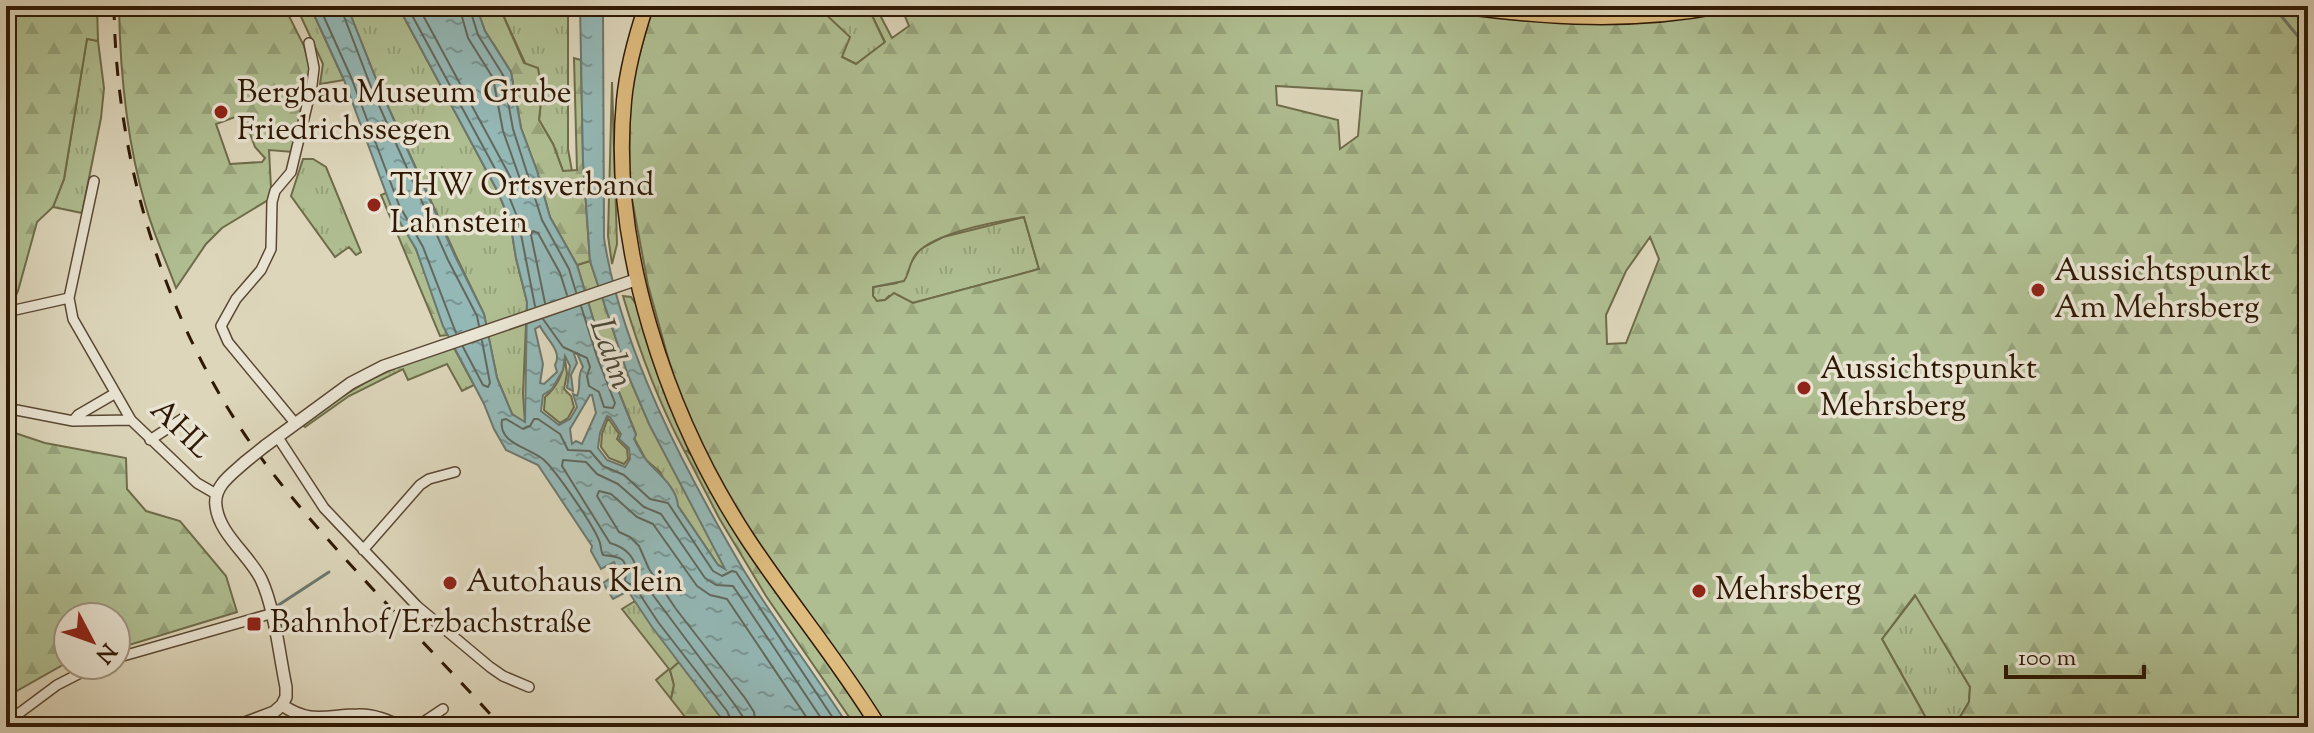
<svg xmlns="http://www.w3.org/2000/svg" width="2314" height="733" viewBox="0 0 2314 733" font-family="'Sorts Mill Goudy',serif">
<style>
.grass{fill:url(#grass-tufts);stroke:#6f6c4a;stroke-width:2}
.forest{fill:url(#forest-firs);stroke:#6f6c4a;stroke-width:2;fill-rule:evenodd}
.water{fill:url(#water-ripples);stroke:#6c786f;stroke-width:2;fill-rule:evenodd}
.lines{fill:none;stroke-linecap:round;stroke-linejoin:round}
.shore{stroke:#62685d;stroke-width:2}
.stream{stroke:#6c786f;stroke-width:3}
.minor-casing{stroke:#5a4832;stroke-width:12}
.tertiary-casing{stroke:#5a4832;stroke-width:14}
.primary-casing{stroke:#2f1904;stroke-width:17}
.minor{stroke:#e9e4d3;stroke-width:9}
.tertiary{stroke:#e9e4d3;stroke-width:11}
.primary{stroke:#debb7e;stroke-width:14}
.rail{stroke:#2f1904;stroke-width:3;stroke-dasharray:14 14;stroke-linecap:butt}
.tertiary-bridge-casing{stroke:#5a4832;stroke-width:14;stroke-linecap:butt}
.tertiary-bridge{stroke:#e9e4d3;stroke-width:11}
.poi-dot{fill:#8f2418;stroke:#e9e4d3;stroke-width:3}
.labels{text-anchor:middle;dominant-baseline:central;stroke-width:7;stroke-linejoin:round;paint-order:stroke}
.poi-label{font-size:32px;fill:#2f1904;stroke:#e9e4d3;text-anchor:start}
.street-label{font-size:32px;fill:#2f1904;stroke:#e9e4d3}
.water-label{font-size:34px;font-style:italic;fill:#4d4939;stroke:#e9e4d3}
</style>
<defs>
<pattern id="grass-tufts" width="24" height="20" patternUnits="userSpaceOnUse" patternTransform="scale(2)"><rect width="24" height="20" fill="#afbe91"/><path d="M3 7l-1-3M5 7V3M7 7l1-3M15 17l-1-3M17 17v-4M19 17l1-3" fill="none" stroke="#97a37b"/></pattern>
<pattern id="forest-firs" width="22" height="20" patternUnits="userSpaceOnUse" patternTransform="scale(2)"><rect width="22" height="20" fill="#afbe91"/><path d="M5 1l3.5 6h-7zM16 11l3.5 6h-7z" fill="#97a37b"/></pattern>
<pattern id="water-ripples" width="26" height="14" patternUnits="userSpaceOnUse" patternTransform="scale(2)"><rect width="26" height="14" fill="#94b8b6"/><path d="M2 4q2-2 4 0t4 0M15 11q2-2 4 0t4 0" fill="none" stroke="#799592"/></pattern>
</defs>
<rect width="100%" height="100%" fill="#ddd6bb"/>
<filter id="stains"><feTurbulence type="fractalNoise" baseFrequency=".0025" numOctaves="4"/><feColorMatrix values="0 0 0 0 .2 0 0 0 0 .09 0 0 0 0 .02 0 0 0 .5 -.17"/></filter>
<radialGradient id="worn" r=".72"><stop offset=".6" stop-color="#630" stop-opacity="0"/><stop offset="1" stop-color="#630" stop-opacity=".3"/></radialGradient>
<path class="grass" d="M296 6H310L344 80 320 84 323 64Z
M347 6H398L498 192 510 221 516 258 527 302 523 394 525 423 512 414 497 378 484 314 456 256 380 89Z
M499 6H568V149L572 171H563L553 144 539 120 542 91 525 63Z
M823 6C840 6 852 12 869 9L885 43 856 64 842 57 820 9Z
M87 38 98 41 104 88 101 118 82 213 53 207 64 179Z
M612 82 617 244 612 264 608 236Z
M303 159H313L326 167 361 252 356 255 349 247 335 257 291 196Z
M1024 217 1039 269 913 303 889 296 885 300 877 301 873 296V287L897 283 920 249 943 237Z
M590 261 628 375 649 423 726 569 718 565 678 506 660 472 646 460 634 438 636 434 604 355 577 265Z
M623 296 631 297 636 304 669 405 696 459 688 451 685 452C658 402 639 350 623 296Z
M454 348 474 385 462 391 447 364 408 380 403 369 349 396 305 427 301 424C352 388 394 363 454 348Z
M565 359 567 374 564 389 571 396 574 407 568 418 560 423 544 410 545 397C558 386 563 374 565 359Z
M608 418 619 434 617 439 627 449 628 459 624 464 609 458 601 447 602 434Z
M1916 595 1970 687 1969 702 1954 727H1931L1882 639Z
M635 601 679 662 670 670 674 685 671 699 656 680 669 669 622 609Z"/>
<path class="forest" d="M6 6H97L98 41 87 39 64 179 53 207 37 222 18 291 9 311 6 312Z
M119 6H284L304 46 310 68 293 152 269 150 271 188 268 200 222 228 206 244 176 288C166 261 154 235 146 207 127 143 120 73 119 6ZM243 114 255 147 265 158 262 162 230 164 216 124Z
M476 6H499L524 63 538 68 542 91 539 120 553 144 563 171 577 170 574 58 581 60 583 161 590 261 577 265 550 217 537 171 521 128 511 72 485 31Z
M653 6H823L820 9 850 37 842 57 856 64 885 42 869 9 854 12 842 6H886L882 8 881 17 892 38 909 26 902 9 891 6H1425L1463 13 1681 17 1750 6H2308V727H1954L1969 702 1970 687 1915 595 1882 639 1931 727H885L728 500 678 394 648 285 629 183 630 101 636 67ZM1276 86 1362 91 1358 136 1340 149 1338 120 1277 105ZM1024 217 1039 269 913 303 894 293 885 300 877 301 873 296V287L904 281C910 272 909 262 917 253 936 232 996 222 1024 217ZM1650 237 1659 259 1626 343 1607 344 1606 315 1626 271Z
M386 193 416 249 448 335 440 336 381 195Z
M6 430 45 443 126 458 127 489 146 511 180 521 226 576 237 612 116 649V617H68V662L6 697Z
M687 451 696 459 874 727H856L766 596 719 518 685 452Z
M679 662 728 727H693L671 699 674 685 670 670Z
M358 717 391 727H254C287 714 322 723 358 717Z"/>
<path class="water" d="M310 6H347L380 89 455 256 484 314 497 378 512 414 525 422 527 302 516 258 510 221 498 192 398 6H476L485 31 511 72 521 128 537 171 550 217 577 265 604 355 636 435 634 439C638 446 642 456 648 462 660 475 677 488 678 506L718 565 725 569 649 424 628 375 590 261 583 161 580 6H603L604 238C621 350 686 472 743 569 776 623 815 674 849 727H728L652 627 628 591 613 599 603 583 619 572 614 562 601 569 591 551 592 546 538 465 506 450 494 429 484 404 443 326 416 249 392 209 344 80ZM540 326C546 339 563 351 555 365L557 372 544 384 540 383 543 364 535 329ZM577 353 583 367C576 377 582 385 577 396L573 394 577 407 570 419 559 425 541 411 543 395 552 389 563 370 565 356 570 366 567 388 573 391 571 375 577 363 574 354ZM590 395H592L596 413 582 444 576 441 572 444 570 429ZM607 416 610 417 621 434 619 439 629 448 630 459 625 467 607 460 598 448 600 433Z"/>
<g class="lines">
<path class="shore" d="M319 6 351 77 399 205 423 247 456 333
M340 6 373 92 448 260 477 316 479 326
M407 6 506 189 518 219 535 306
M418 6 513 182 518 184 520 179 503 131 493 78 468 38 459 6
M469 6 478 35 503 75 513 129 542 220 569 269 576 292
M545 303 531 235 533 231 538 233 560 273 567 295
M543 319 563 347 587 358 590 367 587 376 589 386 599 392 604 407 613 408 615 403 597 357 581 306
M463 347 483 385 488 387 490 383 482 341
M734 727 727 711 658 622 635 587 625 581C628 558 623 557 603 555 601 552 601 547 600 543 595 527 556 471 544 460 529 447 498 444 502 420L506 419 523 429 530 426 534 419H538L560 434 568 450 590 451 603 466 624 475 650 499 668 503 713 571 722 576 732 571 736 572 839 727
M744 727 743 717 735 705 638 575C635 557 627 548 610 543L562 466 563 460 586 462 597 474 618 484 644 507 661 514 705 578 716 585 733 586 827 727
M756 727 754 712 745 698 676 609 649 569 639 546 630 537 619 532 597 496 599 491 611 494 637 517 653 524 697 586 710 595 727 599 813 727"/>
<path class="stream" d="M2273 6 2301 40 2308 53
M277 606 329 572"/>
<g class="minor-casing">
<path id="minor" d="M94 181 69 298 73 319 131 420 197 483 216 494
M6 312 69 298
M6 408 73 421 131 420
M73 421 78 415 114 394
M295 423 228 342 221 326 236 299 261 270 271 249 272 202 275 191 291 172 312 85 314 68 309 43
M277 436 324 508 417 606 490 667 503 676 529 687
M150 440 182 419
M363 550 420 485 429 479 455 472
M116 658 270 614
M6 723 57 685 96 665
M416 727 443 709"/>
</g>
<g class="tertiary-casing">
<path id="tertiary" d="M265 446 351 383 384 366 638 279
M245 462C232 474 213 486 216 506 219 534 249 555 261 579 275 609 279 654 286 687V697L282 705
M282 705C311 725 327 715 358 715 373 714 389 721 402 727
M234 727 274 712 282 705"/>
</g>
<g class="primary-casing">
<path id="primary" d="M646 6C636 36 627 69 624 101 610 247 667 416 747 538 789 602 839 661 879 727
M1461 6C1546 18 1635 23 1720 6"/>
</g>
<use href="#minor" class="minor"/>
<use href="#tertiary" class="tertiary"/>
<use href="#primary" class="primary"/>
<path class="rail" d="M114 6C116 174 172 347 278 480 347 567 428 645 502 727"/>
<g class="tertiary-bridge-casing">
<path id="tertiary-bridge" d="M245 462 265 446"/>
</g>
<use href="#tertiary-bridge" class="tertiary-bridge"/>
</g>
<g class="poi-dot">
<circle cx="221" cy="112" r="8"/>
<circle cx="374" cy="205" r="8"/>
<circle cx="2038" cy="290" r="8"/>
<circle cx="1804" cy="388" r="8"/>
<circle cx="450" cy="583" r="8"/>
<circle cx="1699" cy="591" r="8"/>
<rect x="246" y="616" width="16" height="16" rx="4"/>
</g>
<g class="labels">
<g class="poi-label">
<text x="237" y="94">Bergbau Museum Grube<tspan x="237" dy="37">Friedrichssegen</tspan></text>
<text x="390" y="187">THW Ortsverband<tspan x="390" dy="37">Lahnstein</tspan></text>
<text x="2054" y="272">Aussichtspunkt<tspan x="2054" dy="37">Am Mehrsberg</tspan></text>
<text x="1820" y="370">Aussichtspunkt<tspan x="1820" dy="37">Mehrsberg</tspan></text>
<text x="466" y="583">Autohaus Klein</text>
<text x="1715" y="591">Mehrsberg</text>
<text x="270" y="624">Bahnhof/Erzbachstraße</text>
</g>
<g class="street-label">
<text transform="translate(180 430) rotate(44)">AHL</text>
</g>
<g class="water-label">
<text transform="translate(610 354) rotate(71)">Lahn</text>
</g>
</g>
<rect width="2314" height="733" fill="none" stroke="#ddd6bb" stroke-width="32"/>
<rect x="8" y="8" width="2298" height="717" fill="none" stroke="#2f1904" stroke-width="4"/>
<rect x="16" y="16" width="2282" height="701" fill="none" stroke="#2f1904" stroke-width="2"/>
<g transform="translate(92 641) rotate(131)"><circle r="38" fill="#e9e4d3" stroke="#9f9380" stroke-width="2"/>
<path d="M0-6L14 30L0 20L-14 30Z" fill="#8f2418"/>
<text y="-12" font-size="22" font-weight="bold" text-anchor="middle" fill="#2f1904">N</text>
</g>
<path d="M2006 665v12h138v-12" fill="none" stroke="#2f1904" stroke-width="4"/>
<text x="2018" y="665" font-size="24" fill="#2f1904" stroke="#e9e4d3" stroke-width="6" paint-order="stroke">100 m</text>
<rect width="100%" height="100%" filter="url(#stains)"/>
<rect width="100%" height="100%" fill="url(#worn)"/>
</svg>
